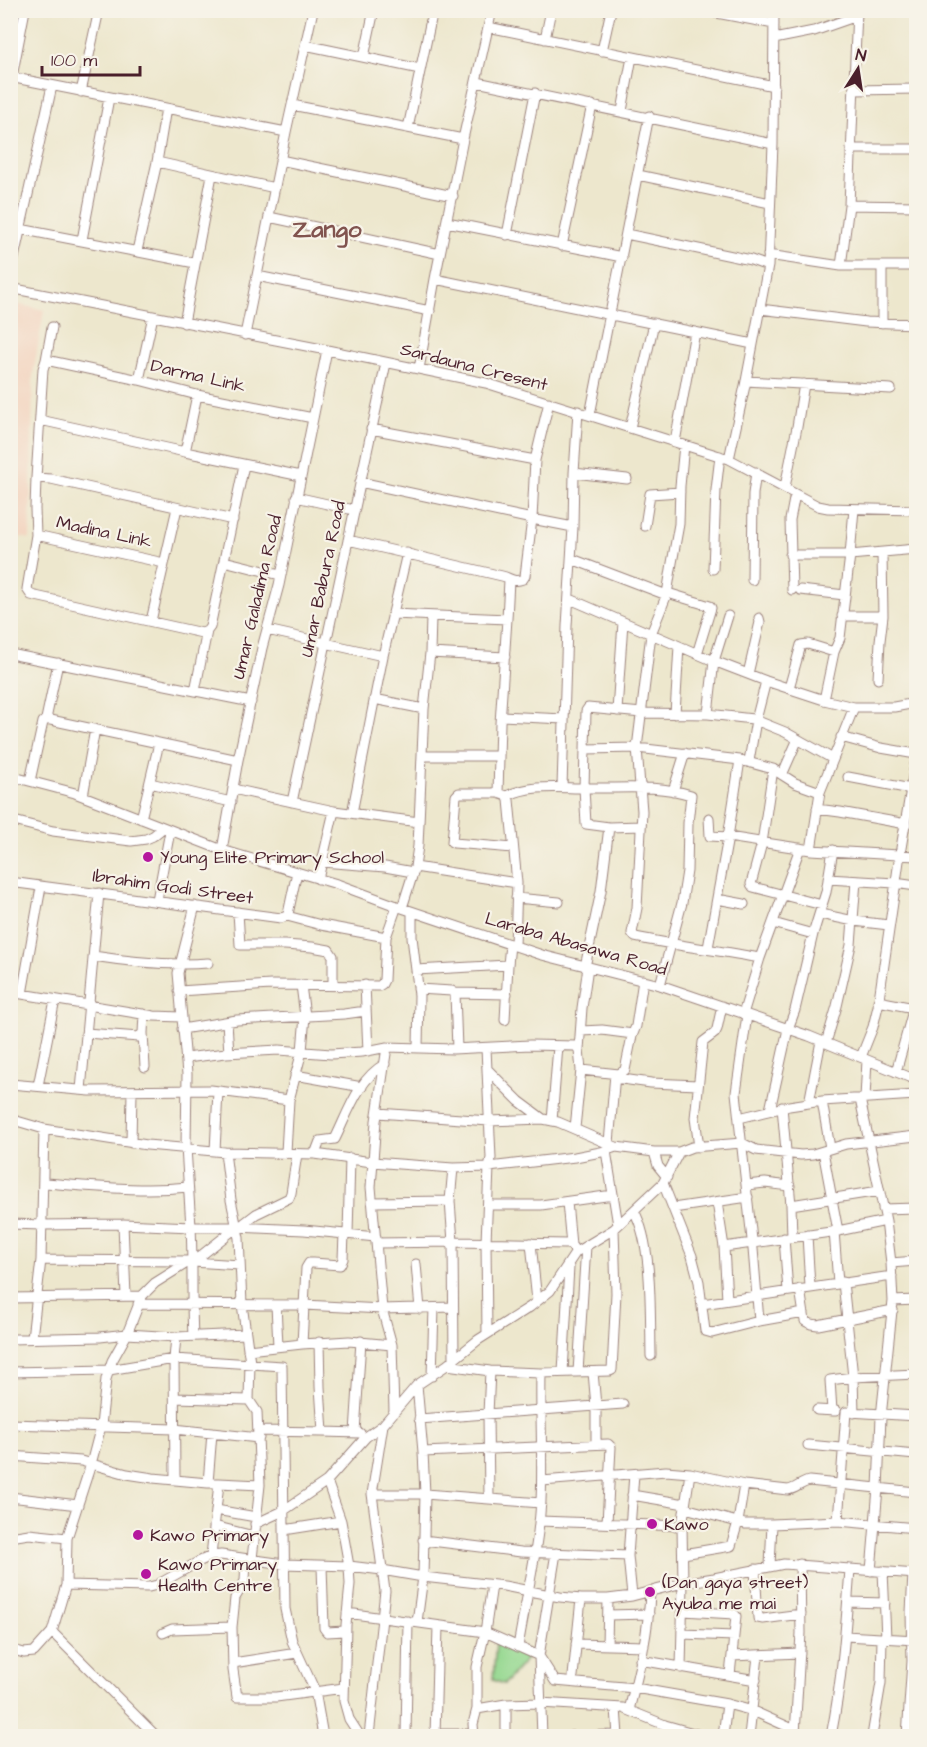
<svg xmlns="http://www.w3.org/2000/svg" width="927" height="1747" viewBox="0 0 927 1747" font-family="'Architects Daughter',sans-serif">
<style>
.built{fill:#f3d4bf}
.green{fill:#95d890;stroke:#707c5e;stroke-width:1.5}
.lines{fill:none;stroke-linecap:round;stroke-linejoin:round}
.minor-casing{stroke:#9c837c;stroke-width:11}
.minor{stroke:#fff;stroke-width:9}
.poi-dot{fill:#b5179e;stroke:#f7f3e8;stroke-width:2}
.labels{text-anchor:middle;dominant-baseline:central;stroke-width:4.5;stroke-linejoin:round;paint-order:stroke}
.street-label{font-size:18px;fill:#4a1f2b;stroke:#f7f3e8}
.poi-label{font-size:18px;fill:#4a1f2b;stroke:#f7f3e8;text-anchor:start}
.district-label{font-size:24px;font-weight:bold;fill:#81534f;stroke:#f7f3e8}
</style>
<rect width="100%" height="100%" fill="#f7f3e8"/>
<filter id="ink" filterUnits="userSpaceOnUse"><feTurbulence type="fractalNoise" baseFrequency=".0167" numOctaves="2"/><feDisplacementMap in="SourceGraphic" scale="12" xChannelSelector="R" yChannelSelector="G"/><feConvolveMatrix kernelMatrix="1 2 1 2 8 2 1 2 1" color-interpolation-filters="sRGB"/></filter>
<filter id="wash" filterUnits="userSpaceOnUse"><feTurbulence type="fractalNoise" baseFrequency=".008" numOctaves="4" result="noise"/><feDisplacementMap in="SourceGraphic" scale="24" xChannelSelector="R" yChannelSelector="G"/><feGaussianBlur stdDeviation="1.35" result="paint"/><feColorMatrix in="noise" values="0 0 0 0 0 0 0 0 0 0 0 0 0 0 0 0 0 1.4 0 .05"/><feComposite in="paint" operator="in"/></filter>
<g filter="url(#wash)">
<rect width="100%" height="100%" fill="#ede7cd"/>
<path class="built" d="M11 303 44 310 33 374 30 539 11 535Z"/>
<path class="green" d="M496 1642 532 1653 504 1684 493 1680Z"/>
</g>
<g filter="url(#ink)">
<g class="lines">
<g class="minor-casing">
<path id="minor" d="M701 10 774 24
M488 27 774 86
M545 39 551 10
M774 39 814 31 857 16
M305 45 420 69
M602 51 611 10
M364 57 374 10
M10 77 286 132
M12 77 25 10
M477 82 773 144
M854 90 916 89
M81 92 99 10
M292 105 463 139
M622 111 632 57
M408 128 433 10
M851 149H916
M280 160 453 196
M157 162 275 188
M638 175 770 203
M849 205 916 206
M269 217 440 254
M447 222 622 257
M20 229 195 263
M626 234 751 260 768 266
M507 235 535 93
M82 240 109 98
M562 246 592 105
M137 251 157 162 166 108
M768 255 841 266H916
M841 266 849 205 857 10
M882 266V323
M10 276 52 86
M257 276 430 311
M435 279 753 344
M10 288 327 350 486 383 729 459 818 506 828 508 916 510
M760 309 866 322 916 324
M153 316 139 380 197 395 313 418
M184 323 212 175
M245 335 286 132 313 10
M46 360 139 380
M419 369 435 279 463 139 492 10
M746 381 891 389
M197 395 185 452 301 476
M549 402 535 460 532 519 573 527
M590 415 649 116
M40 420 185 452
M630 428 654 323
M371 429 535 460
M675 442 695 332
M684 445 680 486 679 524 672 563 667 594 651 634 637 748 642 811 637 908 632 933 635 937C677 946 718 950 760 958
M729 459 746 381 768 266 773 144 774 10
M574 473 627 479
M36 478 43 369 46 360 52 327
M785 487 797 427 804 384
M296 497 354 510
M233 520 51 479 36 478 35 509 36 535 27 589 31 595 202 633 207 631 210 627C221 573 233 519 244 465
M645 526 650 494 680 492
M36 535 164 563
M348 540 502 576C511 578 513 583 523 579L525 576 532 519 360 482
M790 555H850L916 549
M572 559 664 594H671L710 606 711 608 697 654
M224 561 280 575
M713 569 716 490 720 456
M752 580 753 494 756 472
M792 590 790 520 795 494
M800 590 845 595
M570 599 714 661 766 681 824 700 854 707H894L916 703
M393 614 507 619 509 580
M842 616H883
M151 621 177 508
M267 630 383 656
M430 653 505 657
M10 654 251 702
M748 674 760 622 759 618
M878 679 880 641 883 616 882 553
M789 688 801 645 808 644 834 652
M195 691 207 631
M374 699 424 709
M824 700 834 652 840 638 850 555 854 509
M617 711 623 622
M675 714 679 646
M708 714 714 661 728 616
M501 716 564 719
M46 719 58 663
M841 737 881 748 916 754
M585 749 637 748 740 760 773 769 795 783 820 792
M422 756H498
M749 761 756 720 766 681
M773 769 762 843 751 884 753 887 822 905
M782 775 798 739
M10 776 75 793 222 850 337 884 402 908 542 955 660 985 809 1036 916 1080
M848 777 911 789
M30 781 43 722 46 719 238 760
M150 783 231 802
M562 787 567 626 573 527 574 473 578 411
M233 789 334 811 419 822
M673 791 685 753
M498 793 500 723 507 619
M83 796 95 729
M507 796C530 784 559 788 585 788 621 789 656 784 691 795L688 823 687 871 682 903 660 985
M292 802 386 363
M817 809 840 812 906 824
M352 813 383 656 407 553
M709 818 710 836 728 837 811 850 916 856
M141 819 159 743
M10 820 53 831 131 841 146 839 153 836 163 828
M641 826 609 827 586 824 584 788 586 711 588 708 642 713 708 714 753 719 785 732 833 759
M222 850 238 760 262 648 279 585 327 350
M811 850 820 792 854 707
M322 862 385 867 413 872
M415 867 517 883 509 800 507 796 498 793H459L456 796 452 842 454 843 513 848
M318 879 334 811
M828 879 895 883 916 886
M10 882 281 918 287 916 288 914 297 872
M516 898 559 902
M717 899 744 904
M157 900 170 831
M195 906 178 973 187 1074 186 1147 191 1227H237
M402 908 415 867 418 846 424 709 430 653 431 617
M238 912 240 945H285L312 947 329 950 333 956V984
M412 912V937L419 995 418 1048
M820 914 854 921 889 925
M287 916 321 925 386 937
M773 923 813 934
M515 946 517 883
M708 948 728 837 740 760
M93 956C131 962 169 966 208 963
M585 967 601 891 609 827
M416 970 508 965 510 944
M365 985 368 1051
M418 989 452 991 455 993 457 1049
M179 991 271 985 379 986 382 984 384 980 386 937 397 906
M10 992 154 1016 181 1017
M455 993 507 994
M22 994 41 887
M878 1001 914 1008
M743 1014 760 958 800 848
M747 1015 736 1093 753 1249 759 1321
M505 1020 508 965
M227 1022 229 1053
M182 1029 237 1020 344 1014 366 1011
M581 1031 602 1030 633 1034
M86 1033 139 1037 143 1033 144 1014
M143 1033 145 1067
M826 1043 837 1006 851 945 856 881
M387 1047 376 1121 371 1187 382 1309 392 1345 394 1411
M486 1048 491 1158 489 1167 486 1242 487 1334
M579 1050 582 1008 588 967
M861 1057 873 1027 878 1006 900 854 916 759
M186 1058 226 1053 279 1050 331 1054 362 1052 387 1047 453 1049 530 1045 576 1046 579 1050 581 1070 575 1128
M487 1069 519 1101 543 1119 558 1122 616 1147
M581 1070 619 1074 625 1070 632 1036 636 1026 643 980
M896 1072 916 1000
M295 1075 362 1087
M615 1078 651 1083 698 1085
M10 1084 90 1091 211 1090 289 1100
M38 1086 55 1000
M81 1090 99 893
M865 1098 867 1060
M860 1099 886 1221 891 1263 893 1301 881 1417 878 1488 871 1571
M822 1101 830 1148
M809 1103 821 1041
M782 1107 791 1205 879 1191
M770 1110 788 1029 795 1010 813 934 826 892 833 850
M378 1113 489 1121 543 1119
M739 1118 789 1106 822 1101 916 1095
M10 1119 44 1129 147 1145 225 1152 315 1154 372 1162 453 1168 489 1167 575 1157 601 1152 616 1147 654 1152H679L692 1147 742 1143 756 1150 801 1155 813 1154 846 1144 916 1136
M552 1121 558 1046
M131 1143 132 1091
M609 1143 615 1074
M699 1147 695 1118 703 1042 715 1033 717 1029 722 1006
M215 1151 218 1091
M606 1151 618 1225
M823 1151 838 1231
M225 1152 231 1200 239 1238 242 1304 250 1363 249 1400 257 1412 260 1485 252 1559
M286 1152 289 1100 302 1051 305 1016 301 985
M654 1152 658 1166 667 1177
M315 1154 320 1141 335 1139C348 1113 358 1079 385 1064
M453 1168 450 1201 453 1242 454 1360
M43 1183C91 1186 140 1192 188 1187
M663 1183 692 1256 699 1282 705 1331 712 1333 759 1321 804 1313
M747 1185 765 1183 790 1186
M372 1202 450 1201
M567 1202 571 1245
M717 1202 724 1247 727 1300
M488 1205H541L613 1195
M791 1205 792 1237
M673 1208 748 1197
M883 1209 916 1208
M634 1211C653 1244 650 1316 651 1356
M10 1224 42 1225 123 1224 191 1227C193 1263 191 1299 193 1336
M123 1224 126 1296
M239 1227 256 1214 289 1198 291 1193 297 1154
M834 1231 838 1283
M348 1234 350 1158
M807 1235 810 1287
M784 1238 788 1291
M376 1243 453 1242 567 1244 571 1245 576 1252
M531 1243 537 1301
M724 1247 838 1231 886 1221
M41 1260 188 1261
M193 1262 240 1265
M891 1263 916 1261
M416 1264 420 1309
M843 1282 853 1377 854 1413
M800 1289 805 1321 811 1324 818 1325 893 1310
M10 1298 142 1296
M893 1301 916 1300
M138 1304 304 1305 382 1309 453 1307
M702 1304 892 1276
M276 1305 278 1346
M32 1338 41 1260 44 1129
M10 1339 100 1337 127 1334 176 1337 246 1334
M302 1344 306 1268 309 1263H313L340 1265 343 1259 344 1234
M248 1350 302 1344 349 1341 392 1345
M447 1365 490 1371 541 1373 610 1371 612 1370 616 1293 614 1229
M10 1372 109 1370 174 1359 282 1366 285 1609 292 1641 315 1691 323 1736
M563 1372 569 1267
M578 1372 586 1246
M593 1372 596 1406V1444
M432 1376 434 1308
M175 1398 249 1400
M817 1410 836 1411
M832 1411 830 1380 853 1377 916 1374
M849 1412 916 1416
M419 1419 623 1404
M10 1424 174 1429 259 1438
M258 1431 323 1432 320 1387 319 1342
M323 1432 360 1433
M355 1432 361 1341
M808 1445 916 1455
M423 1452 608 1444 611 1447 607 1523
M10 1456 81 1461 127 1474 153 1478 208 1483H219L211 1556
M175 1480 174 1359 176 1337
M327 1481 341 1521 349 1566 350 1584 346 1625 344 1701 349 1719 360 1736
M542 1481 666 1471 690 1473 744 1485 788 1490C796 1489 800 1483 809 1481L916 1492
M208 1483 212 1433
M219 1483 260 1485
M372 1494H425L541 1503
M632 1495 685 1504
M10 1497 78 1505
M489 1499 488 1414 490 1371
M685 1508 745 1524H772L838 1521 916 1528
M216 1510 256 1517
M539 1521 682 1526
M838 1521 846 1412
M255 1524 283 1511 327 1481 366 1437 383 1425 417 1385 447 1365 478 1340 530 1307 550 1291 576 1252 614 1229 663 1183 679 1152
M214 1526 254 1536
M284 1530 341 1521
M10 1537 29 1534 67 1538
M423 1540 521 1552 628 1556
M683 1554 731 1546 738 1522 744 1485
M246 1559 245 1581 235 1598 232 1627 233 1670 237 1697H276L344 1688
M322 1566 324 1628 327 1632 345 1631
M770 1566 772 1524
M755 1569 758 1618 763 1619 801 1614
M883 1571 886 1638
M66 1585 67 1538 91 1464 101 1426 106 1379 112 1361 127 1334 142 1296 155 1283 190 1261 193 1262 237 1227 304 1230 376 1237
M632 1596 628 1556 634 1474
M848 1602 885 1603
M683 1611 734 1614 736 1616 730 1675
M347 1613 485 1632 539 1656 555 1681 635 1688 727 1704 753 1711 795 1730
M608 1615 649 1614
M417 1622 423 1577 425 1494 423 1452 417 1385
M52 1632 156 1736
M163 1633 172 1629 232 1627
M682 1634 734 1636
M845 1636 916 1640
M576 1644 644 1646
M607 1645 608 1599
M518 1647C526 1598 538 1550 541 1501 543 1458 540 1415 541 1373
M10 1649 24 1653 34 1652 52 1632 66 1585 149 1587 157 1585 198 1562 211 1556 221 1555 284 1564 349 1566 382 1570 423 1577 504 1586 560 1597 581 1599H608L632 1596 683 1583 714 1578 784 1564 916 1574
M732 1656 800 1653
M640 1660 756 1680
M233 1663 297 1653
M681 1668 683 1583 682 1526 690 1473
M573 1676 581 1599
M506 1704V1736
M616 1708 618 1736
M477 1709 506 1704 540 1703 623 1708 665 1725 704 1736
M629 1710C639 1671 649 1631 650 1591
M435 1734H474
M795 1734 801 1633 800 1564
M369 1736 385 1591 372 1494 383 1425
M406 1736 408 1621
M435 1736 438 1626
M474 1736 473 1724 477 1709V1667L485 1632 492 1585
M542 1736 539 1656 556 1553
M571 1736 618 1735
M723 1736 727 1704
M749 1736 758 1656
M831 1736C842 1681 846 1625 850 1569
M872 1736 881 1683 882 1638
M907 1736 912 1661 911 1612 913 1574"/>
</g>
<use href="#minor" class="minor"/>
</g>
</g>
<g class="poi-dot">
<circle cx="148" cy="857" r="6"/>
<circle cx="652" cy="1524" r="6"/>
<circle cx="138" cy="1535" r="6"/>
<circle cx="146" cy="1574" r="6"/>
<circle cx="650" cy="1592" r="6"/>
</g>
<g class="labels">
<g class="street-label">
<text transform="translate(474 367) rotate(14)">Sardauna Cresent</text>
<text transform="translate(198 376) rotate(13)">Darma Link</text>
<text transform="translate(104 532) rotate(12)">Madina Link</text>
<text transform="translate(323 579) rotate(-78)">Umar Babura Road</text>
<text transform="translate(257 597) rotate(-77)">Umar Galadima Road</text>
<text transform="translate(173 887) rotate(8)">Ibrahim Godi Street</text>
<text transform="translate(576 944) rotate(16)">Laraba Abasawa Road</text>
</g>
<g class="poi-label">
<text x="160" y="857">Young Elite Primary School</text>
<text x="664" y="1524">Kawo</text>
<text x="150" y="1535">Kawo Primary</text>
<text x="158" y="1564">Kawo Primary<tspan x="158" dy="21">Health Centre</tspan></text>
<text x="662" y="1582">(Dan gaya street)<tspan x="662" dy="21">Ayuba me mai</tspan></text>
</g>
<g class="district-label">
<text x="327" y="230">Zango</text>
</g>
</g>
<rect width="927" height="1747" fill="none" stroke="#f7f3e8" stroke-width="36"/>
<g transform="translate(858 69) rotate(12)" stroke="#f7f3e8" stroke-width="4.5" paint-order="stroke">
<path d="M0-4.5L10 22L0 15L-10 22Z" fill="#4a1f2b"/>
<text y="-9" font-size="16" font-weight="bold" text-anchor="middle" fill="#4a1f2b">N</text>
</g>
<path d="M42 66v9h98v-9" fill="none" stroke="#4a1f2b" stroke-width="3"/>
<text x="51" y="66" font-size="18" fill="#4a1f2b" stroke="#f7f3e8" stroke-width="4.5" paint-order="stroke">100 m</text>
</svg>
